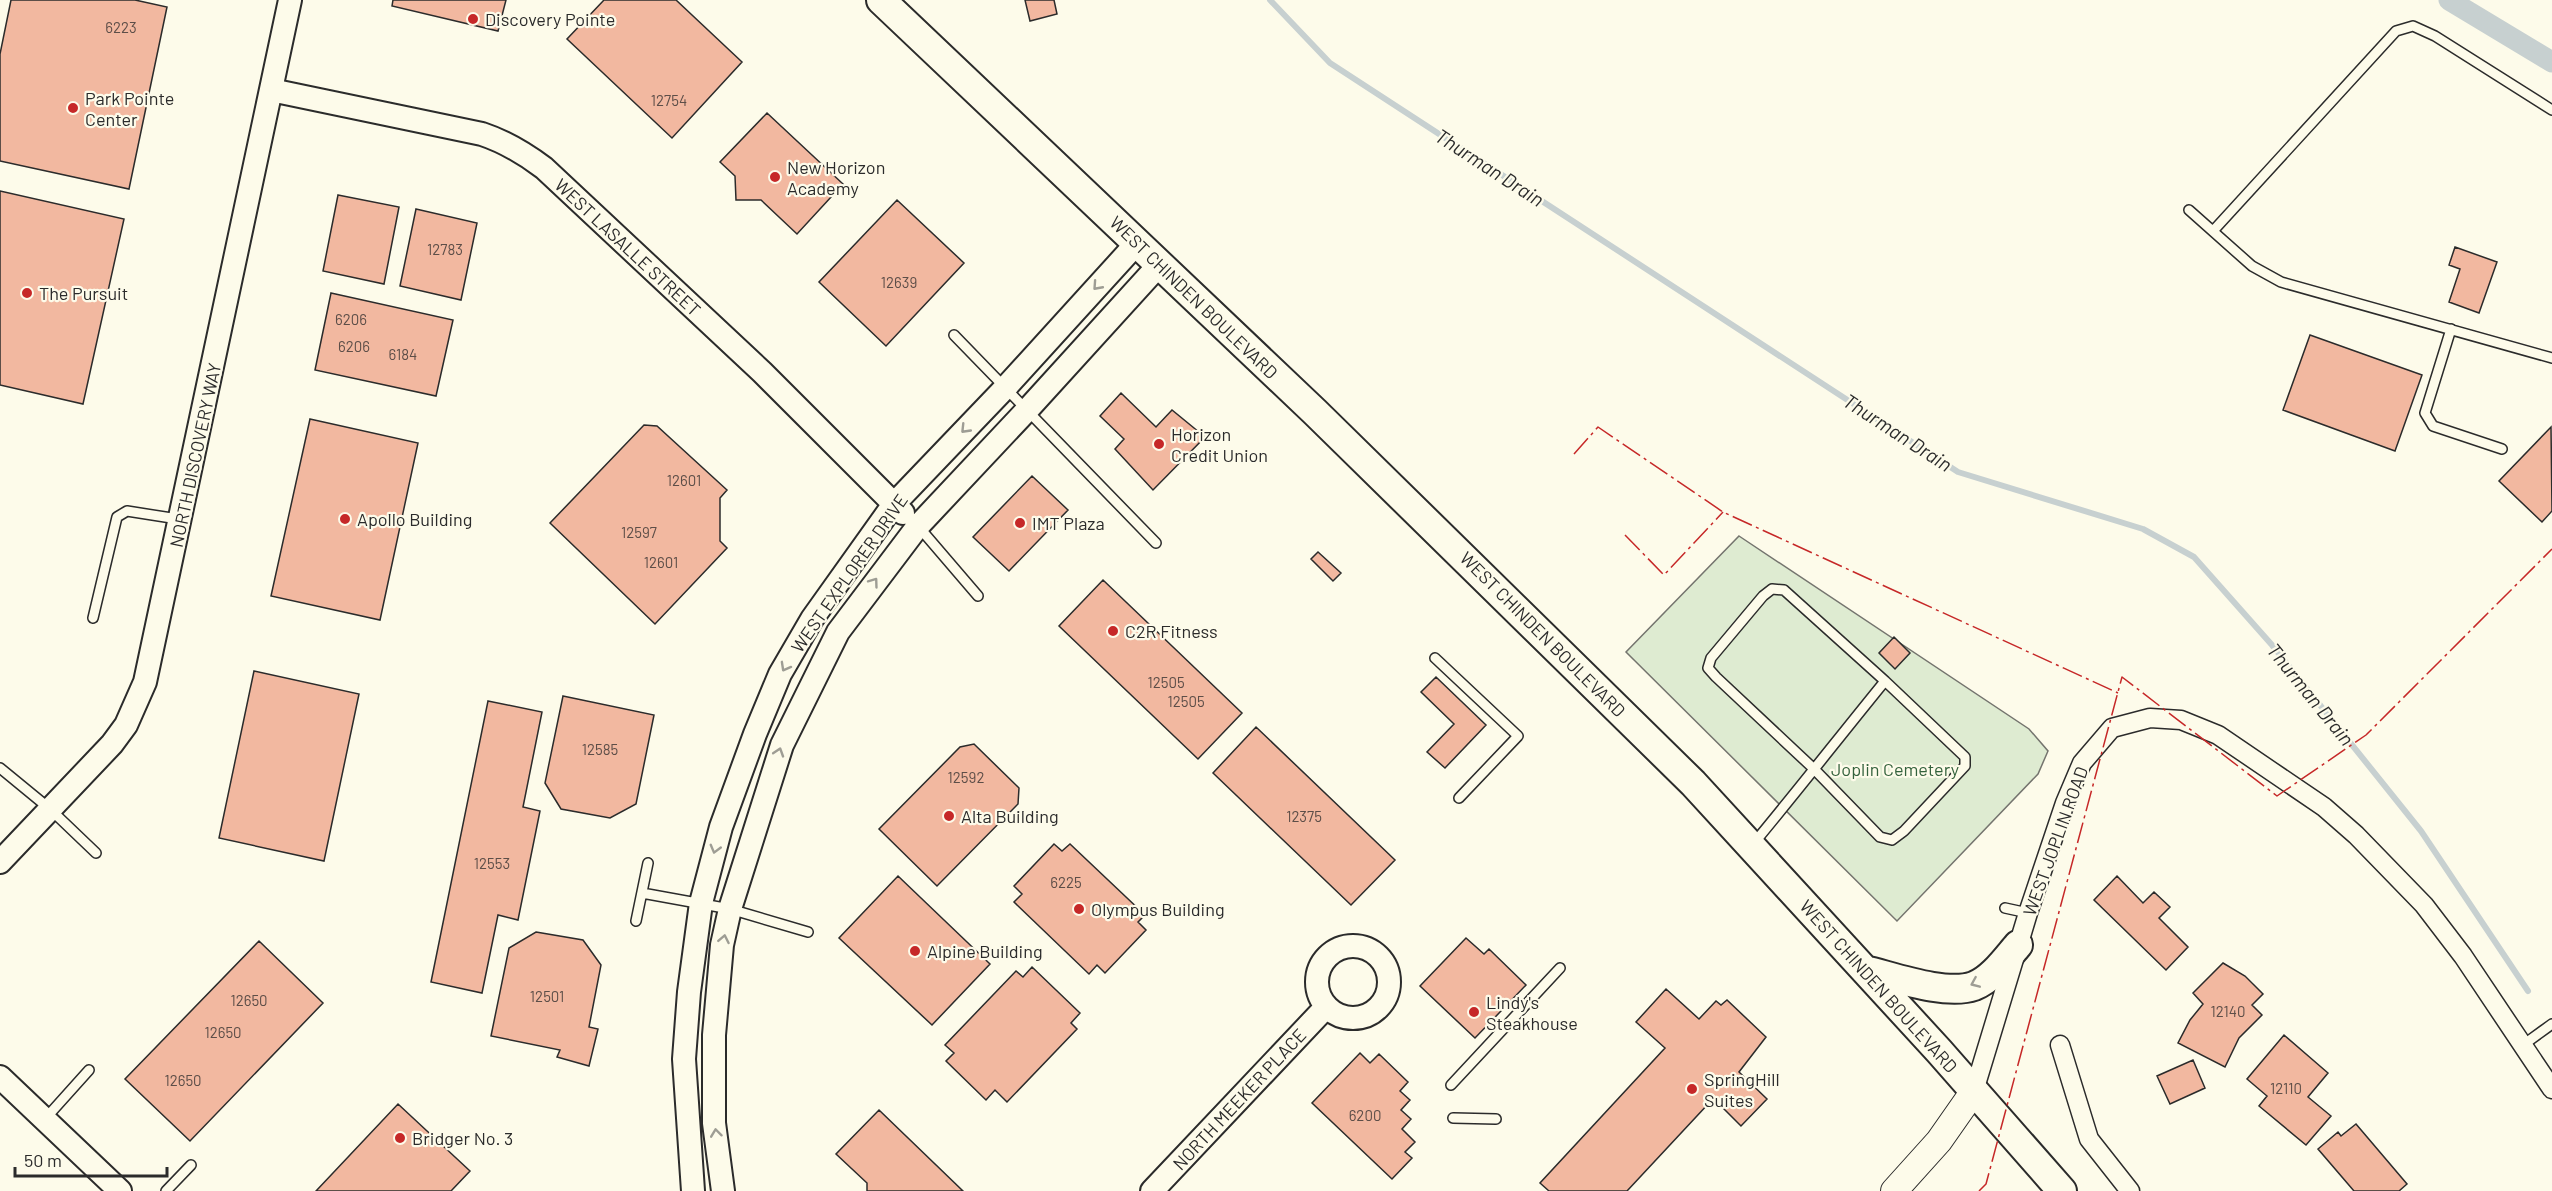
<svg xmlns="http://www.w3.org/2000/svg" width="2552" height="1191" viewBox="0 0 2552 1191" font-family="Barlow,sans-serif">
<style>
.green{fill:#deebd1;stroke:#74746e;stroke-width:1.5}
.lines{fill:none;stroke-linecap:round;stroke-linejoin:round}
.stream{stroke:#c7d0d0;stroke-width:6}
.canal{stroke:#c7d0d0;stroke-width:21}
.building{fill:#f2b8a0;stroke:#2b2b2b;stroke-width:1.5}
.service-casing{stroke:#2b2b2b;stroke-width:12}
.minor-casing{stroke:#2b2b2b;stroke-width:21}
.tertiary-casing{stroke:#2b2b2b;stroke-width:26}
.secondary-casing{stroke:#2b2b2b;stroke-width:28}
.primary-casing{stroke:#2b2b2b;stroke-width:32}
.service{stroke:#fdfbea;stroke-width:9}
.minor{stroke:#fdfbea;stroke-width:18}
.tertiary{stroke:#fdfbea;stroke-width:22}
.secondary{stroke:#fdfbea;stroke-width:26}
.primary{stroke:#fdfbea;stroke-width:28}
.power{stroke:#c62828;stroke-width:1.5;stroke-dasharray:21 4.5 3 4.5;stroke-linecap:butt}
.oneway{stroke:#9e9d94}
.poi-dot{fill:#c62828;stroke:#fdfbea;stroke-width:2}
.labels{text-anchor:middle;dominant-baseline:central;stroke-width:4.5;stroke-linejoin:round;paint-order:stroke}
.number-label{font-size:15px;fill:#5d4e48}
.poi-label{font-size:18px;fill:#2b2b2b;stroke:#fdfbea;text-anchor:start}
.street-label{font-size:18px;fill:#2b2b2b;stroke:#fdfbea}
.park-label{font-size:18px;fill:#34623c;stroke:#fdfbea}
.water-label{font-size:20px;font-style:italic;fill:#2b2b2b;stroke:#fdfbea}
</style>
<rect width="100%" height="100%" fill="#fdfbea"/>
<path class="green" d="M1739 536 2029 729 2048 751 2038 774 1897 921 1626 652Z"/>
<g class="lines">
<path class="stream" d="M1270 0 1330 63 1958 472 2143 529 2194 557 2272 645 2421 831 2528 991"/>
<path class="canal" d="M2449 0 2552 62"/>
</g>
<path class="building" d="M11 0H135L167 7 129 189 0 161V54Z
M393 0H506L498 31 392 6Z
M604 0H676L742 62 672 138 567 39Z
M1025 0H1054L1057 14 1030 21Z
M767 113 843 184 797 234 761 200H736L735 176 720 162Z
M0 191 124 219 83 404 0 385Z
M338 195 399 207 384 284 323 271Z
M897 200 964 263 886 346 819 282Z
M416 209 477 223 461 300 400 286Z
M2455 247 2497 262 2479 313 2449 302 2460 269 2449 265Z
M331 293 453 320 436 396 315 370Z
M2310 335 2422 375 2395 451 2283 410Z
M1121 393 1156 427 1172 410 1205 437 1153 490 1115 449 1124 439 1100 416Z
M310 419 418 443 380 620 271 596Z
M644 425 657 426 727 490 720 498V541L727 548 655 624 550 523Z
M2551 427 2552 511 2542 522 2499 481Z
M1032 476 1068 510 1009 571 973 537Z
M1318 552 1341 573 1333 581 1311 559Z
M1103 580 1242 713 1198 759 1059 626Z
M1894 637 1910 653 1895 669 1879 653Z
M254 671 359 694 324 861 219 838Z
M1436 677 1486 725 1445 768 1427 752 1454 724 1421 692Z
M563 696 654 715 636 804 610 818 561 809 545 783Z
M488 701 542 712 523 807 540 811 518 920 498 915 482 993 431 982Z
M1256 727 1395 860 1351 905 1213 773Z
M974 744 1019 788 1018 804 937 886 879 829 960 747Z
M1054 844 1062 851 1070 844 1145 915 1138 922 1146 930 1105 973 1097 965 1089 974 1014 902 1022 894 1014 886Z
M898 876 990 964 932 1025 839 938Z
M2117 876 2143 903 2154 892 2170 907 2159 918 2188 947 2166 970 2094 900Z
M536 932 583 940 601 965 589 1027 598 1029 589 1066 557 1057 560 1050 491 1036 509 948Z
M1466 938 1484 954 1489 949 1526 985 1475 1038 1420 986Z
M259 941 323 1003 190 1141 125 1079Z
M2223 963 2245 976 2263 994 2252 1005 2262 1015 2239 1038 2225 1067 2178 1043 2190 1020 2203 1004 2193 993Z
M1032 967 1080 1013 1071 1023 1077 1029 1007 1102 995 1090 986 1100 946 1061 954 1053 945 1045 1016 971 1023 977Z
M1666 989 1699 1019 1716 1001 1721 1005 1727 1000 1766 1037 1739 1072 1767 1099 1741 1126 1718 1103 1715 1105 1710 1102 1627 1191H1549L1540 1183 1665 1048 1636 1022Z
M2284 1035 2328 1073 2308 1097 2331 1116 2306 1145 2259 1106 2267 1096 2247 1079Z
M1360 1053 1370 1063 1379 1054 1408 1082 1400 1091 1410 1100 1401 1110 1411 1119 1402 1129 1415 1142 1405 1152 1412 1158 1392 1179 1312 1103Z
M2193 1060 2205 1088 2170 1104 2157 1076Z
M398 1104 470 1171 451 1191H316Z
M879 1110 963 1191H867V1183L836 1154Z
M2356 1124 2407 1184 2399 1191H2354L2318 1149 2338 1132 2341 1136Z"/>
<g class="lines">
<g class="service-casing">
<path id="service" d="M2189 210 2252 266 2281 282 2552 358
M2213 231 2396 31 2413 26 2435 36 2552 110
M2451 329 2425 413 2433 426 2502 449
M954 335 1156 543
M918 526 978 596
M93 618 117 517 127 511 178 519
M1435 658 1518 736 1459 798
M0 768 50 809 96 853
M1754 843C1798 790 1841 735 1885 681L1784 590 1772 589 1763 596 1711 658 1708 668 1716 677 1814 769 1880 837 1892 840 1904 831 1965 766V757L1885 681
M642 893 730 909 808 932
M2005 908 2028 913
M636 921 648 863
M2523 1045 2552 1024
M1451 1085 1560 968
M1453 1118 1496 1119
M45 1119 89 1070
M166 1191 191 1165"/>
</g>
<g class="minor-casing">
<path id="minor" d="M2060 1045 2089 1139 2130 1191
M1974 1091 2028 913 2065 803 2082 763 2112 728 2150 718 2181 720 2218 735 2324 807 2356 835 2424 905 2463 956 2552 1089"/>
</g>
<g class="tertiary-casing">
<path id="tertiary" d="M271 90 482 134C506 142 524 153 544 168L762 372 903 513
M0 862 112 744 126 725 145 682 290 0
M1317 982a36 36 0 1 1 72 0a36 36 0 1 1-72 0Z
M0 1077 120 1191
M693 1191 684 1059 689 992 701 903 721 827 755 734 780 674 812 619 894 504 1006 387 1137 243
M723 1191 714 1123V1035L722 945 730 909 782 745 838 632 918 526 1028 409 1159 265
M1152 1191 1326 1007"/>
</g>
<g class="secondary-casing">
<path id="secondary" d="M1894 1191 1939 1141 1974 1091"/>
</g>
<g class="primary-casing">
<path id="primary" d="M881 0 1315 412 1693 783 1939 1051 2062 1191
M1865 970C1894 977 1946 996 1974 986 1992 979 2006 959 2018 945"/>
</g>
<use href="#service" class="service"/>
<use href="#minor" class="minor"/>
<use href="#tertiary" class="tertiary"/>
<use href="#secondary" class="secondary"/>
<use href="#primary" class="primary"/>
<path class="power" d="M1574 454 1598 427 1723 512 2118 693
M1625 535 1664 575 1723 512
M1979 1191 1986 1184 2122 677 2277 796 2366 735 2552 549"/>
</g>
<defs><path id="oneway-chevron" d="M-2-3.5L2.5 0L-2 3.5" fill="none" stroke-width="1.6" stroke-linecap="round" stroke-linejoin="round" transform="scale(1.5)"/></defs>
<g class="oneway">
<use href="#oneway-chevron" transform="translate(1097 286) rotate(132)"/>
<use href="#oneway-chevron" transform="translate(965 429) rotate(134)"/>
<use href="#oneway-chevron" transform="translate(874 582) rotate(-54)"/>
<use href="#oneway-chevron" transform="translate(785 667) rotate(119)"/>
<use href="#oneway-chevron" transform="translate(779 752) rotate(-72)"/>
<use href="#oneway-chevron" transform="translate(715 849) rotate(105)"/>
<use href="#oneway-chevron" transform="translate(724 939) rotate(-79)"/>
<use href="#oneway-chevron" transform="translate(1975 983) rotate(157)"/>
<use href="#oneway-chevron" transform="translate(716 1133) rotate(-97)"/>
</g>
<g class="poi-dot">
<circle cx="473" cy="19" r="6"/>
<circle cx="73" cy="108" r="6"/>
<circle cx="775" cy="177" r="6"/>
<circle cx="27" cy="293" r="6"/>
<circle cx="1159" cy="444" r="6"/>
<circle cx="345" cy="519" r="6"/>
<circle cx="1020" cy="523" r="6"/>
<circle cx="1113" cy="631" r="6"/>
<circle cx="949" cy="816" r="6"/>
<circle cx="1079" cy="909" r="6"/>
<circle cx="915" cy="951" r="6"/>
<circle cx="1474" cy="1012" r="6"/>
<circle cx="1692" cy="1089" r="6"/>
<circle cx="400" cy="1138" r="6"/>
</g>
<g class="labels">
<g class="number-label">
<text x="121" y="27">6223</text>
<text x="669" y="100">12754</text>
<text x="445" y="249">12783</text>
<text x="899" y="282">12639</text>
<text x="351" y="319">6206</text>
<text x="354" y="346">6206</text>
<text x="403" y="354">6184</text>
<text x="684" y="480">12601</text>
<text x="639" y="532">12597</text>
<text x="661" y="562">12601</text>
<text x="1166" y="682">12505</text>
<text x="1186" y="701">12505</text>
<text x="600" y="749">12585</text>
<text x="966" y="777">12592</text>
<text x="1304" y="816">12375</text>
<text x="492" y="863">12553</text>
<text x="1066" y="882">6225</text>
<text x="547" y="996">12501</text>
<text x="249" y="1000">12650</text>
<text x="2228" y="1011">12140</text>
<text x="223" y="1032">12650</text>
<text x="183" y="1080">12650</text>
<text x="2286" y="1088">12110</text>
<text x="1365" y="1115">6200</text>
</g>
<g class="poi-label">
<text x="485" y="19">Discovery Pointe</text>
<text x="85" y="98">Park Pointe<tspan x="85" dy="21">Center</tspan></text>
<text x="787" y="167">New Horizon<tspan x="787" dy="21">Academy</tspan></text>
<text x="39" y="293">The Pursuit</text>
<text x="1171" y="434">Horizon<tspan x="1171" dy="21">Credit Union</tspan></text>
<text x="357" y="519">Apollo Building</text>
<text x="1032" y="523">IMT Plaza</text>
<text x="1125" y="631">C2R Fitness</text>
<text x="961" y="816">Alta Building</text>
<text x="1091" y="909">Olympus Building</text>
<text x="927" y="951">Alpine Building</text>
<text x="1486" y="1002">Lindy's<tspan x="1486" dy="21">Steakhouse</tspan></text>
<text x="1704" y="1079">SpringHill<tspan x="1704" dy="21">Suites</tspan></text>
<text x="412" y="1138">Bridger No. 3</text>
</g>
<g class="street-label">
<text transform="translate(628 247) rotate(43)">WEST LASALLE STREET</text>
<text transform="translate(1194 297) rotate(44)">WEST CHINDEN BOULEVARD</text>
<text transform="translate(195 455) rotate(-78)">NORTH DISCOVERY WAY</text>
<text transform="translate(849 573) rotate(-55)">WEST EXPLORER DRIVE</text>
<text transform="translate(1543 634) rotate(45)">WEST CHINDEN BOULEVARD</text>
<text transform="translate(2055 841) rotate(-70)">WEST JOPLIN ROAD</text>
<text transform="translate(1879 986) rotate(48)">WEST CHINDEN BOULEVARD</text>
<text transform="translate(1239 1099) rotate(-47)">NORTH MEEKER PLACE</text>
</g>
<g class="park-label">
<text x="1895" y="769">Joplin Cemetery</text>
</g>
<g class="water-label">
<text transform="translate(1490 167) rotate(33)">Thurman Drain</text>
<text transform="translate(1898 432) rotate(33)">Thurman Drain</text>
<text transform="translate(2311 694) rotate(51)">Thurman Drain</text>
</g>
</g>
<path d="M15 1167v9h152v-9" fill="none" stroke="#2b2b2b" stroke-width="3"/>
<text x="24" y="1167" font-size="18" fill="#2b2b2b" stroke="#fdfbea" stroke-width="4.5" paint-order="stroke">50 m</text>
</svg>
